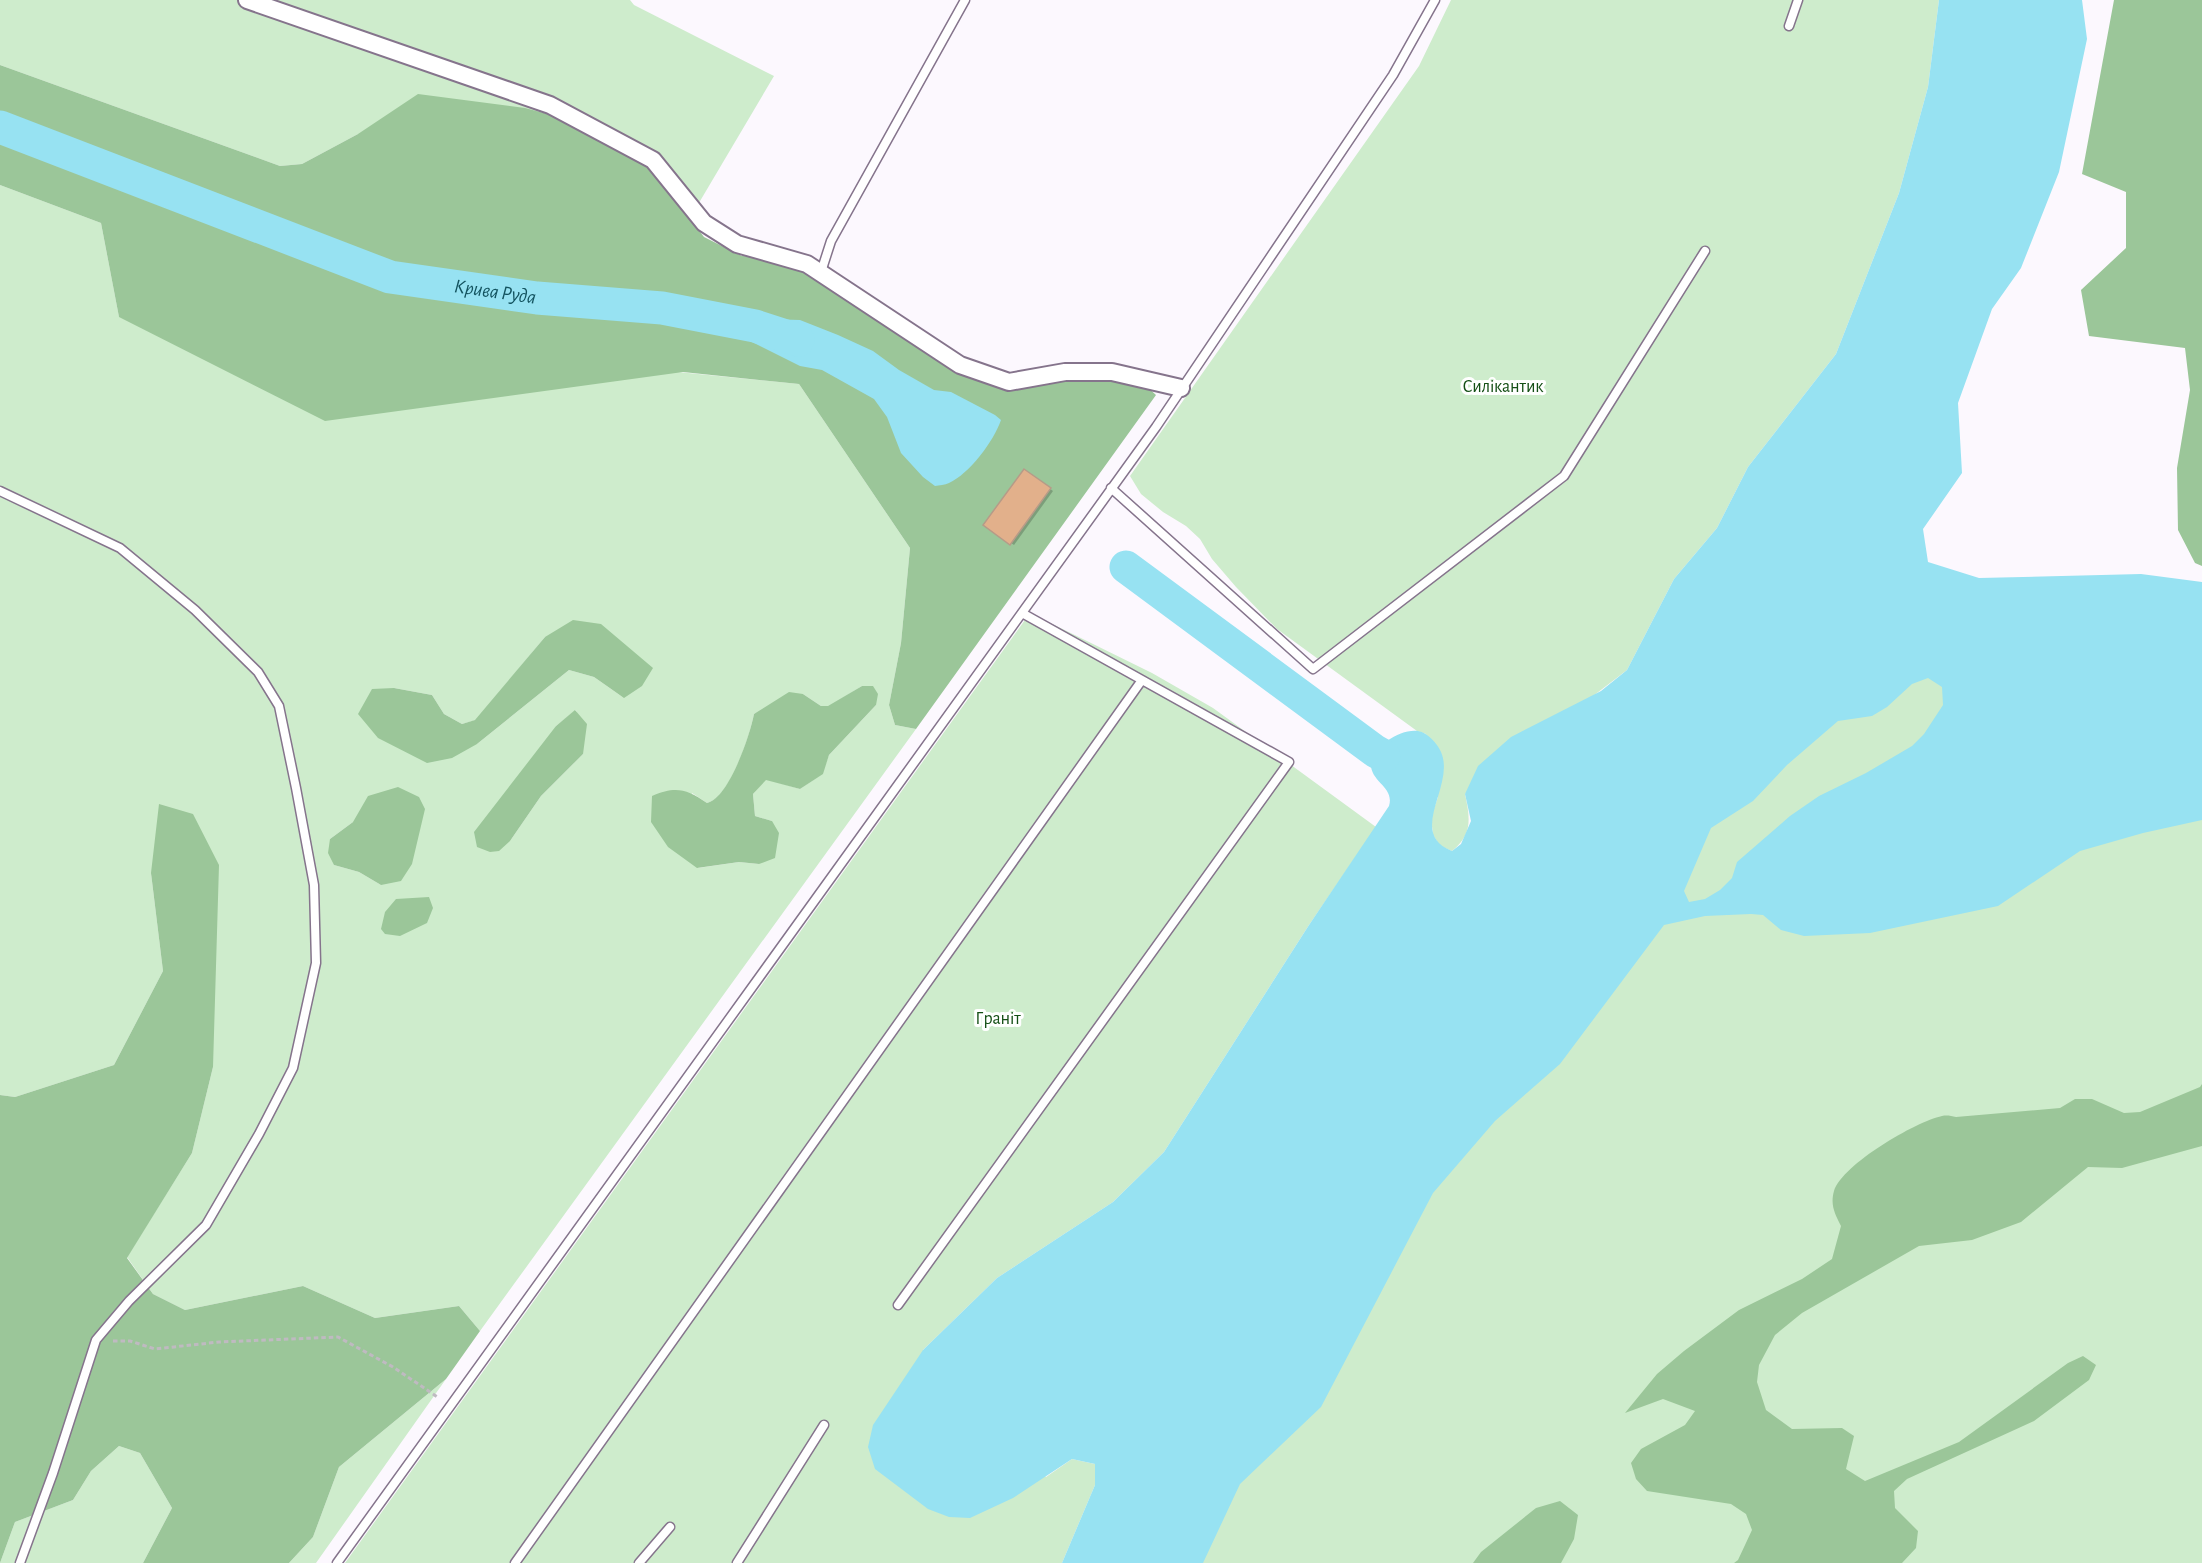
<svg xmlns="http://www.w3.org/2000/svg" width="2202" height="1563" viewBox="0 0 2202 1563" font-family="'Alegreya Sans',sans-serif">
<style>
.green{fill:#ceeccc;fill-rule:evenodd}
.forest{fill:#9bc699}
.water{fill:#97e2f2;fill-rule:evenodd}
.shadow{fill:#0003}
.lines{fill:none;stroke-linecap:round;stroke-linejoin:round}
.river{stroke:#97e2f2;stroke-width:33}
.building{fill:#e2b08b;stroke:#b69b88;stroke-width:1.5}
.lane-casing{stroke:#85748c;stroke-width:11}
.street-casing{stroke:#85748c;stroke-width:20}
.path{stroke:#bfbac1;stroke-width:3;stroke-dasharray:4.5 3;stroke-linecap:butt}
.lane{stroke:#fff;stroke-width:8}
.street{stroke:#fff;stroke-width:16}
.labels{text-anchor:middle;dominant-baseline:central;stroke-width:6;stroke-linejoin:round;paint-order:stroke}
.park-label{font-size:18px;fill:#144f15;stroke:#fff}
.water-label{font-size:20px;font-style:italic;fill:#13535f;stroke:#fff}
</style>
<rect width="100%" height="100%" fill="#fcf8fe"/>
<path class="green" d="M0 0H630L634 5 774 76 690 218 358 134 302 164 280 166 0 65Z
M1451 0H1939L1928 87 1899 193 1836 354 1748 467 1717 528 1674 579 1627 670 1465 794C1470 818 1473 834 1452 851L1440 846 1433 835 1431 817 1438 797 1426 734 1417 731 1277 629 1236 587 1212 559 1200 539 1186 526 1163 512 1141 494 1130 476 1419 66Z
M0 185 101 223 119 317 799 384 910 548 901 643 889 705 895 725 916 729 480 1331 459 1306 375 1318 303 1286 185 1310 153 1294 127 1257 192 1153 213 1067 212 1048 151 873 163 971 114 1065 15 1097 0 1095ZM545 637 624 698 594 677 569 670 477 744 394 688 432 695 444 714 462 724 476 720ZM862 686 876 705 829 755 822 774 800 789 766 779 753 794 755 816 772 821 759 864 739 862 698 868 692 793 707 803C730 798 750 735 754 714L803 694 821 706 828 707ZM576 710 583 754 541 796 510 841 556 726ZM353 822 381 885 359 872 334 865 330 839Z
M1030 613 1152 673 1213 708 1376 827 1309 925 1164 1152 1113 1202 997 1278 923 1350 1046 1477 1072 1459 1095 1464V1485L1062 1563H345Z
M2202 646V1563H1106L1645 695Z
M446 1379 316 1563H289L313 1537 339 1467Z
M119 1446 140 1453 172 1508 143 1563H0L15 1522 73 1500 91 1471Z"/>
<path class="forest" d="M2114 0H2202V566L2195 563 2178 530 2177 468 2190 390 2185 348 2089 336 2081 290 2126 248V192L2082 174Z
M0 65 280 166 302 164 358 134 418 94 525 108 566 119 634 154 655 173 704 237 742 256 794 258 966 365 1006 374 1141 381 1156 395 916 729 895 725 889 705 901 643 910 548 799 384 683 372 325 421 119 317 101 223 0 185Z
M573 620 601 624 653 668 642 686 624 698 594 677 569 670 477 744 452 758 427 763 378 738 358 714 372 689 394 688 432 695 444 714 462 724 475 720 545 637Z
M862 686H873L878 694 876 705 829 755 823 774 800 789 766 780 753 794 755 816 772 821 779 833 775 858 759 864 739 862 697 868 668 847 651 822 652 796C676 786 686 789 707 803 729 798 750 735 754 714L789 692 803 694 821 706H828Z
M575 710 587 724 583 754 541 796 510 841 499 851 490 852 477 847 474 832 556 726Z
M398 787 419 797 425 809 412 864 401 881 381 885 359 872 334 865 328 853 330 839 353 822 368 796Z
M159 804 193 814 219 865 213 1067 192 1153 127 1258 153 1294 185 1310 303 1286 375 1318 459 1306 480 1331 446 1379 339 1467 313 1537 289 1563H143L172 1508 140 1453 119 1446 91 1471 73 1500 15 1522 0 1563V1095L15 1097 114 1065 163 971 151 873Z
M429 897 433 908 427 923 400 936 385 934 381 929 385 912 396 899Z
M2202 1084V1146L2122 1168 2088 1167 2021 1222 1972 1240 1919 1246 1802 1313 1775 1335 1759 1365 1757 1382 1766 1410 1792 1429 1842 1428 1854 1436 1846 1469 1865 1481 1959 1442 2068 1363 2083 1356 2096 1365 2089 1380 2034 1421 1907 1479 1894 1491 1895 1508 1918 1531 1916 1548 1902 1563H1734L1738 1560 1752 1530 1746 1514 1731 1504 1647 1491 1636 1479 1631 1463 1641 1449 1685 1425 1695 1411 1663 1399 1625 1413 1657 1374 1684 1351 1739 1310 1802 1279 1832 1259 1841 1226C1835 1214 1830 1205 1834 1191 1843 1164 1915 1122 1942 1116 1947 1115 1951 1116 1956 1117L2060 1108 2075 1099H2092L2124 1113 2140 1112 2200 1087Z
M1560 1501 1578 1515 1574 1539 1561 1563H1473L1481 1552 1536 1508Z"/>
<path class="water" d="M1939 0H2082L2087 39 2059 172 2021 268 1992 309 1958 403 1962 473 1923 529 1928 562 1979 578 2141 574 2202 582V820L2143 833 2080 851 1998 906 1870 933 1804 936 1781 930 1763 915 1751 914 1705 916 1664 925 1560 1064 1495 1121 1433 1193 1321 1407 1240 1484 1203 1563H1062L1095 1485V1464L1072 1459 1013 1498 970 1518 949 1517 928 1509 875 1469 868 1447 873 1425 923 1350 997 1278 1113 1202 1164 1152 1309 925 1389 806C1395 786 1369 782 1371 762 1373 746 1402 728 1418 731 1428 733 1437 743 1441 752 1456 786 1406 833 1452 851L1461 844 1471 821 1465 794 1478 766 1511 737 1601 691 1627 670 1674 579 1717 528 1748 467 1836 354 1899 193 1928 87ZM1928 678 1942 687 1943 705 1924 734 1912 746 1866 773 1819 796 1790 816 1737 862 1732 878 1720 890 1705 899 1689 902 1684 891 1711 828 1753 801 1787 765 1838 721 1872 716 1887 707 1912 684Z
M767 319 800 320 838 335 873 351 899 370 934 390 951 392 995 415 1001 420C994 441 969 474 949 483 945 485 939 485 935 486L923 477 901 453 887 417 874 399 822 370 800 366 752 342 750 334 755 326Z"/>
<path class="shadow" d="M1028 473 1053 491 1014 545 986 525Z"/>
<g class="lines">
<g class="river">
<path id="s1" d="M0 127 390 277 537 298 662 308 755 326 798 340"/>
<path d="M1126 567 1375 751 1384 756"/>
</g>
</g>
<path class="building" d="M1024 469 1051 488 1010 545 983 525Z"/>
<g class="lines">
<g class="lane-casing">
<path id="lane" d="M1789 26 1798 0
M821 272 831 241 965 0
M1111 488 1313 669 1564 476 1705 251
M0 491 120 548 195 610 258 672 279 706 296 788 314 885 316 963 293 1068 259 1134 206 1225 129 1301 96 1340 53 1473 20 1563
M898 1305 1289 762 1022 613
M337 1563 1156 427 1393 75 1435 0
M515 1563 1142 680
M639 1563 670 1527
M737 1563 824 1425"/>
</g>
<g class="street-casing">
<path id="street" d="M247 0 550 105 653 160 704 223 737 244 807 264 960 365 1009 382 1065 372H1112L1181 388"/>
</g>
<path class="path" d="M113 1341H130L155 1349 219 1342 338 1337 393 1367 439 1398"/>
<use href="#lane" class="lane"/>
<use href="#street" class="street"/>
</g>
<g class="labels">
<g class="park-label">
<text x="1503" y="387">Силікантик</text>
<text x="998" y="1019">Граніт</text>
</g>
<g class="water-label">
<text stroke="none"><textPath href="#s1" startOffset="524">Крива Руда</textPath></text>
</g>
</g>
</svg>
